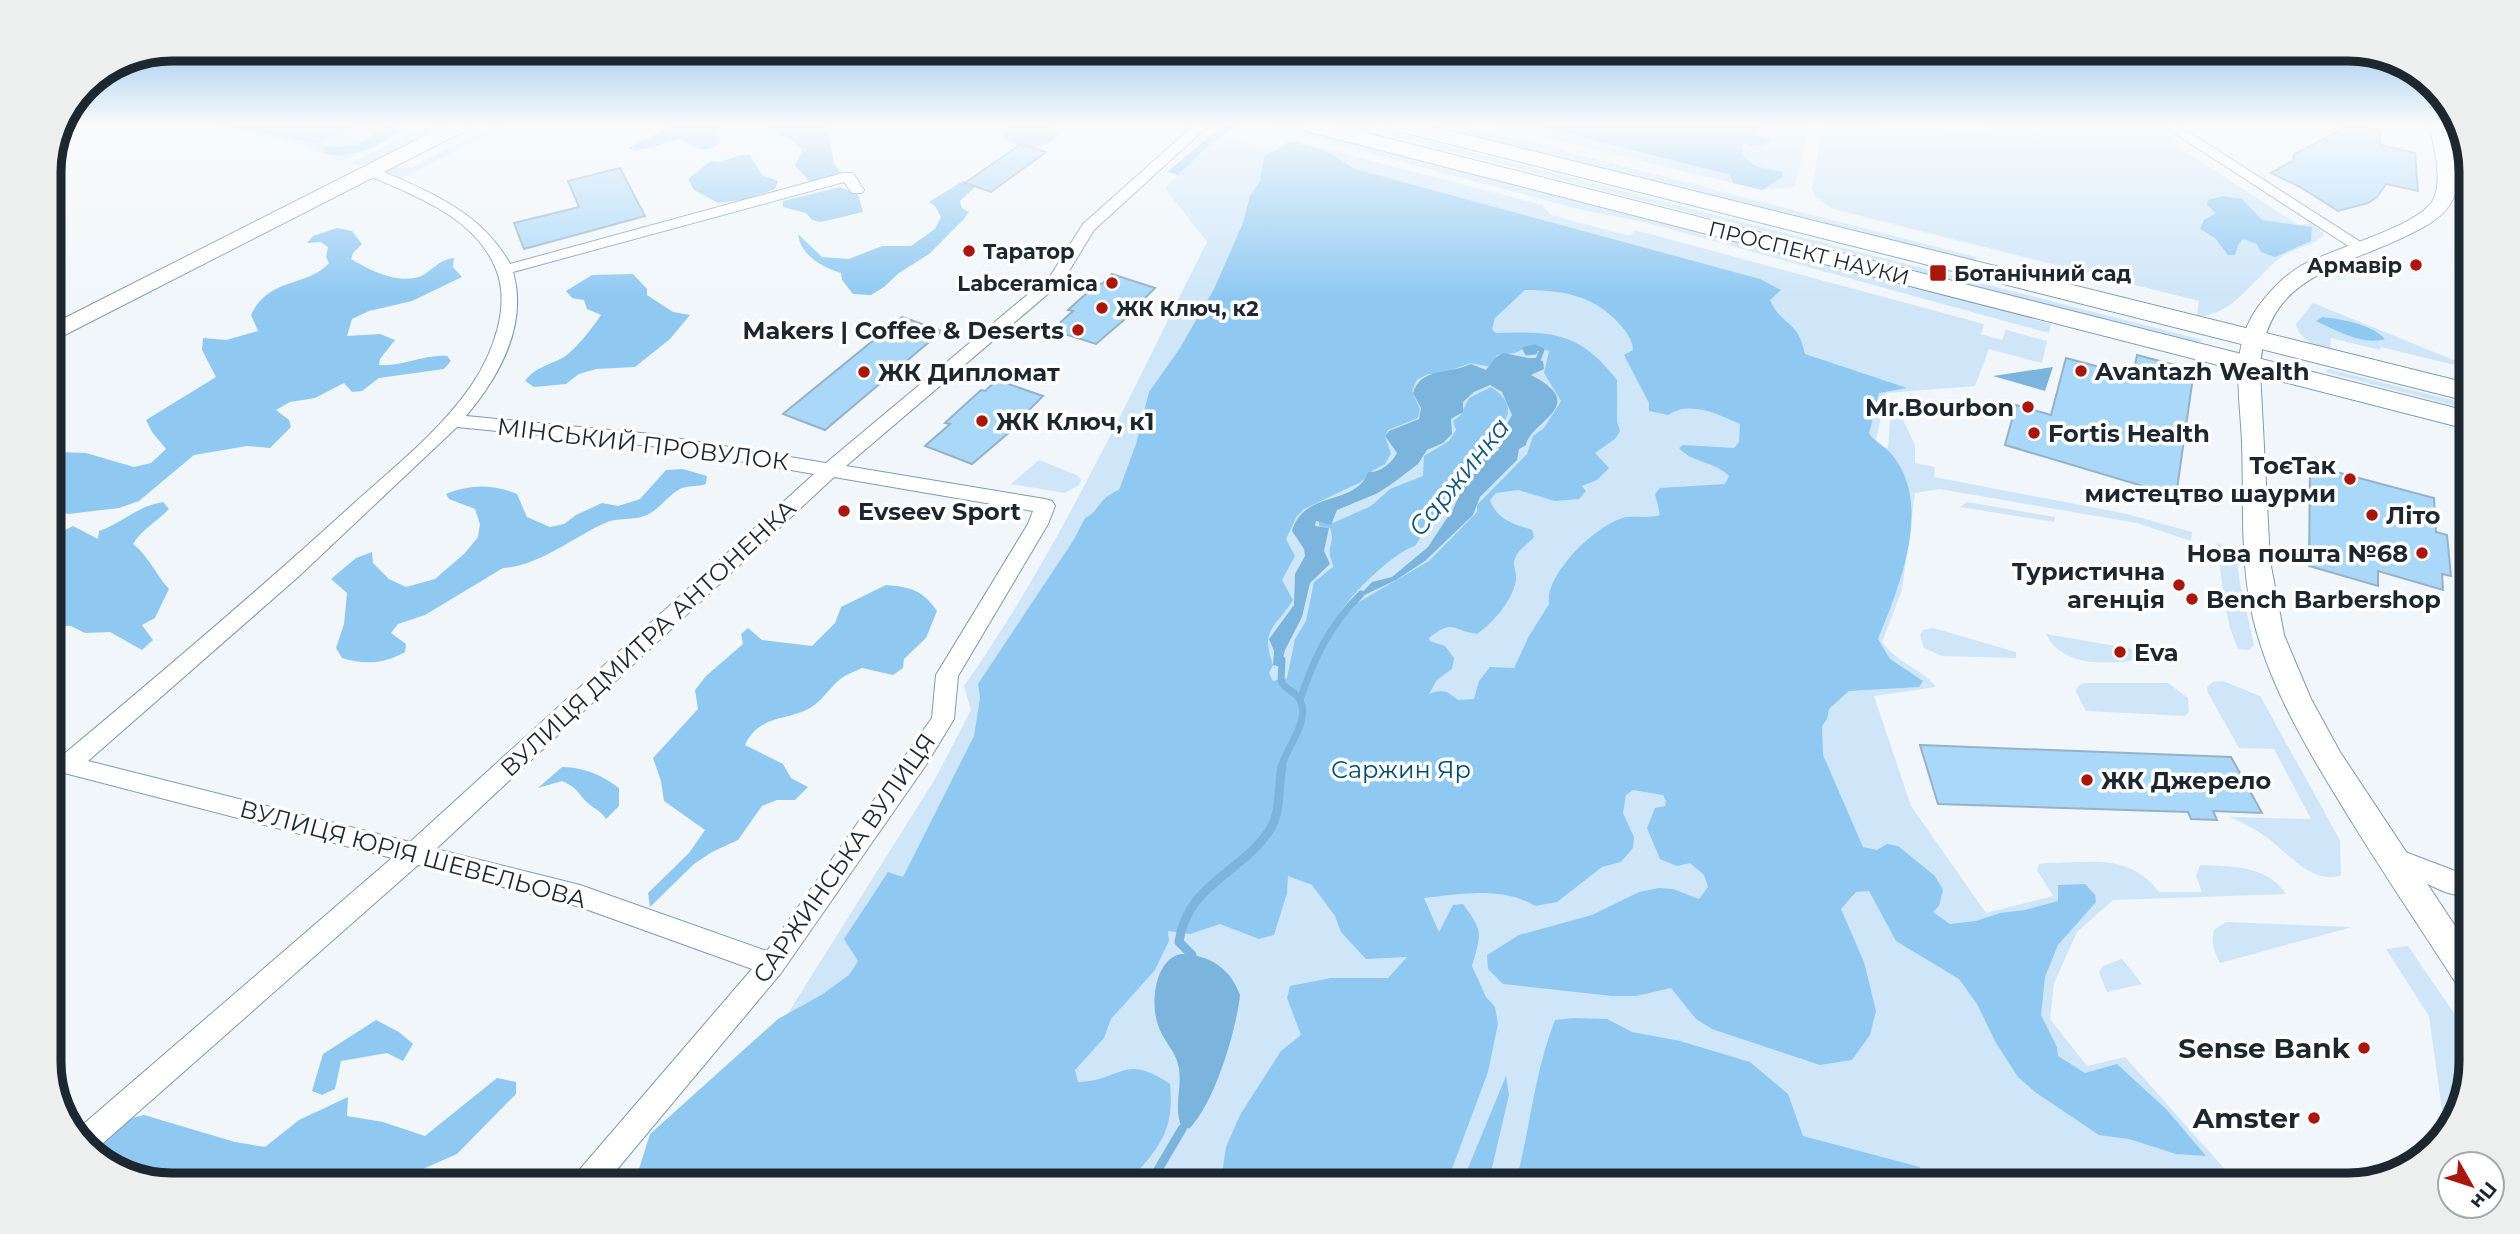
<svg xmlns="http://www.w3.org/2000/svg" width="2520" height="1234" viewBox="0 0 2520 1234" font-family="Montserrat,sans-serif">
<style>
.green{fill:#cee6f8}
.forest{fill:#8fc9f2;fill-rule:evenodd}
.water{fill:#7bb5dd}
.lines{fill:none;stroke-linecap:round;stroke-linejoin:round}
.stream-far2{stroke:#7bb5dd;stroke-width:5}
.stream-far1{stroke:#7bb5dd;stroke-width:7}
.stream{stroke:#7bb5dd;stroke-width:9}
.building{fill:#aad8f9;stroke:#96b2c7;stroke-width:2}
.minor-casing{stroke:#7f9baf;stroke-width:2}
.tertiary-casing{stroke:#7f9baf;stroke-width:2}
.secondary-casing{stroke:#7f9baf;stroke-width:2}
.primary-casing{stroke:#7f9baf;stroke-width:2}
.minor{fill:#fff;fill-rule:evenodd}
.tertiary{fill:#fff;fill-rule:evenodd}
.secondary{fill:#fff;fill-rule:evenodd}
.primary{fill:#fff;fill-rule:evenodd}
.poi-dot{fill:#a9170c;stroke:#fff;stroke-width:2.5}
.labels{text-anchor:middle;dominant-baseline:central;stroke-width:7;stroke-linejoin:round;paint-order:stroke}
.far-poi-label{font-size:21px;font-weight:bold;fill:#1c272f;stroke:#fff;text-anchor:start}
.far-street-label{font-size:21px;fill:#1c272f;stroke:#fff}
.poi-label{font-size:24px;font-weight:bold;fill:#1c272f;stroke:#fff;text-anchor:start}
.street-label{font-size:24px;fill:#1c272f;stroke:#fff}
.park-label{font-size:24px;fill:#004b71;stroke:#fff}
.water-label{font-size:26px;font-style:italic;fill:#13577e;stroke:#fff}
.near-poi-label{font-size:28px;font-weight:bold;fill:#1c272f;stroke:#fff;text-anchor:end}
.rim{fill:none;stroke:#1c272f;stroke-width:9}
</style>
<rect width="100%" height="100%" fill="#f0f6fa"/>
<path class="green" d="M211 125H383L401 131 342 161 296 143Z
M495 125H506L398 180 388 176V170L399 166 411 168Z
M1264 125H1286L2051 324 2049 333 1648 223 1582 210Z
M1349 125H1365L2203 340 2198 343Z
M1435 125H1463L1976 257 1974 264Z
M1492 125H1809L1795 187 1762 190Z
M1822 125 1986 130 1984 125H2158L2180 138 2169 141 2299 225 2312 223 2323 233V236C2312 246 2296 248 2284 255 2254 275 2236 316 2197 316L2199 301 1833 209 1817 198 1812 189Z
M423 127 434 131 369 163 358 165 351 163Z
M1218 136 1277 152 1287 139 1542 205 1551 215 1630 236 1635 230 1984 324 1981 334 2002 340 2006 330 2047 341 2042 363 1989 349 1975 386 1886 393 1875 445 1888 448 1892 397 1915 445V463L1935 467 1934 477 2127 514 2192 532 2191 541 2137 523 1939 489 1915 493 1902 590 1882 642C1899 665 1920 667 1936 687L1874 696 1911 806 1986 913 2053 896 2037 870 2039 864 2047 863C2092 863 2129 853 2159 892H2202L2196 876 2200 865C2233 867 2265 864 2286 894L2113 900 2077 932 2054 983 2050 1019 2087 1066 2125 1057 2231 1176 2260 1185H783L741 1088 935 779 971 710 964 686C1061 548 1131 392 1207 242L1165 188Z
M2313 303 2466 365 2450 364 2381 347 2380 350 2331 338 2330 350C2315 346 2300 340 2296 324Z
M2329 369 2471 405V410L2325 372Z
M1039 460 1077 475 1081 480 1079 485 1065 493 1011 484Z
M1967 502 2055 517 2054 522 1960 507Z
M2217 543 2236 550 2239 578 2254 645 2249 650 2238 649 2230 628 2224 600Z
M1933 628 2016 652V658L1942 656 1924 648 1920 635 1923 630Z
M2046 634 2167 655C2130 661 2067 676 2046 634Z
M2223 681 2260 696 2340 840 2341 875C2314 886 2288 854 2269 839 2256 830 2244 823 2230 817L2311 819 2274 749 2239 748 2208 693 2207 687 2213 682Z
M2084 683H2168L2188 698 2189 712 2185 716 2086 711 2076 692 2078 686Z
M2226 922 2352 927 2220 963C2214 951 2211 943 2214 930Z
M2408 946 2460 1022 2471 1059 2458 1116 2445 1132 2429 1016 2386 949Z
M2122 959 2142 984 2107 992 2099 972 2103 966Z"/>
<path class="forest" d="M223 125H353L317 143Z
M674 125H719L720 143C703 156 695 146 680 139L636 151 628 148Z
M769 125H827L834 164 841 172 824 180 809 181 795 166 802 150 791 139 775 134Z
M1009 125H1050L1059 132C1052 151 1018 149 1005 139V129Z
M1223 125H1237L1207 147 1178 175 1167 172Z
M1534 125H1756L1751 134 1771 139C1764 148 1753 147 1744 143L1741 148C1746 168 1765 168 1782 172L1783 177 1762 190 1733 183 1730 175Z
M388 127H396L401 131C378 147 353 159 324 154L323 147C335 145 346 149 358 144 370 139 376 130 388 127Z
M1292 142 1324 150 1355 169 1760 279 1781 290 1770 300C1781 326 1798 319 1805 354L1907 388 1879 393 1869 434C1876 442 1887 448 1893 456 1933 506 1899 588 1878 639L1890 659 1923 681 1919 687 1849 691 1829 709 1827 719 1822 726 1823 755 1863 847 1877 850 1887 844 1898 846 1935 876 1943 890 1939 906 1933 912 1950 924 1976 921 2000 913 2025 910 2058 901V885L2085 884 2095 895 2096 902 2058 945 2045 977 2041 1015 2057 1047 2058 1056 2085 1073 2117 1064 2167 1110 2206 1156 2176 1154 2129 1139 2099 1135 2035 1092 2018 1077 1996 1043 1977 1004 1959 979 1896 941 1869 891 1856 892 1841 909 1864 962 1876 1011 1870 1035 1852 1060 1820 1065 1712 1029 1696 1019 1671 988 1636 996H1612L1530 987 1503 984 1488 969 1487 955 1519 935 1592 915 1639 892 1659 888 1673 889 1699 899 1708 887 1704 875 1690 863 1677 866 1660 859 1647 828 1655 808 1665 806 1666 801 1663 795 1633 790 1626 795 1623 813 1634 837 1633 848 1621 862 1602 867 1557 902 1535 906C1503 886 1459 894 1424 898L1439 932 1453 905 1463 904C1484 932 1481 934 1472 966L1486 997 1495 1007 1498 1024 1488 1072 1446 1185H1255L1222 1174 1226 1147 1240 1115 1281 1051 1301 1035 1287 998 1290 986 1331 978H1388L1407 957 1366 959 1341 932 1335 916 1312 885 1288 876 1287 893 1274 935 1259 939 1220 924 1190 934 1168 931 1169 941 1155 970 1111 1019 1104 1038 1075 1070 1078 1082C1122 1081 1123 1052 1170 1084 1175 1134 1157 1149 1126 1185H634L650 1134 778 1019 823 994 849 975 858 961 844 939 888 872 903 877 974 736 980 698 978 684 1073 541 1085 518C1099 512 1099 497 1119 490L1136 444 1149 392 1180 348 1214 289 1243 223 1250 196 1260 181 1264 156ZM1525 290C1547 290 1572 292 1591 302 1606 309 1633 332 1633 350L1624 355 1649 403V411L1668 415C1690 400 1718 414 1740 424L1739 442 1734 448 1683 445 1679 448C1690 462 1714 461 1729 476L1725 484 1660 488 1655 494 1660 515C1647 519 1632 515 1623 518 1595 526 1545 574 1549 604L1529 636 1514 668 1490 667 1479 681 1474 699 1458 700C1446 690 1442 689 1429 694L1437 680 1452 669 1454 658 1445 646 1430 641 1429 638C1454 618 1452 631 1477 634 1493 623 1513 600 1516 580 1517 572 1512 565 1515 558 1518 550 1528 544 1534 537L1532 530C1514 524 1497 520 1490 500L1496 493 1518 490 1555 501 1579 499 1586 491 1582 486 1597 480 1609 468 1595 453 1615 439 1620 431 1617 421V380C1580 332 1552 331 1496 333L1492 329 1495 318ZM1531 345 1549 351 1544 373 1561 401 1544 428 1533 436 1527 454 1477 505V512L1429 561 1340 613C1351 594 1394 552 1415 546L1426 529 1438 519 1448 487 1483 452 1484 440C1507 424 1521 407 1491 387L1469 398 1460 416 1453 421 1456 430 1449 441 1424 456 1423 476 1390 489 1371 506 1333 523 1319 522V526L1330 528C1335 541 1328 546 1330 556 1331 560 1333 563 1333 567L1314 582 1306 621 1295 639 1287 678 1273 681 1269 673 1273 665C1260 628 1275 629 1293 600L1282 580 1295 556 1286 539 1297 516 1304 509 1361 482 1372 471 1385 464 1391 454 1385 436 1388 430 1418 418 1420 409 1412 391 1417 380 1428 374H1440L1471 363 1491 367 1497 355 1515 353Z
M739 155H750L762 175 778 181 775 189 748 199 718 203 694 190 688 179 711 161 721 162Z
M963 181 973 184 974 188 960 201 962 208 969 212 964 219 929 254 899 273 884 287 871 295 853 294 842 280 841 273C822 267 801 256 798 234L822 257 849 259 882 246H911L935 229 941 217 935 206 929 202Z
M840 187 858 194 863 212 821 222 812 220 806 213 783 207V201Z
M2222 196 2242 199 2262 220 2312 227 2311 241 2275 257 2261 252 2257 244 2243 239 2238 245 2235 255H2228L2215 238 2200 229 2204 220 2216 213 2207 205 2208 200Z
M337 228 352 231 362 244 353 253 351 259C371 271 403 287 425 274 435 267 441 259 454 258L453 267 462 277 412 301 369 311 352 319 347 336 380 334 395 340 380 359 379 365C402 367 424 354 447 356L451 361 444 369 379 378 362 391 352 392 344 383 315 398 290 402 276 410 289 420 291 427 270 448 247 446 194 455 139 501 119 508 68 514 49 506V448L60 452 86 453 134 467 151 463 166 449 152 432 146 420 216 377 202 350 203 338 226 340 258 331 251 315C268 277 308 287 329 263L326 257 328 247 321 242 307 243 313 236Z
M633 274 647 289V295L673 312 690 315 670 339 635 367 596 369 579 374 566 384 534 387 525 381C535 367 550 365 564 357 576 349 593 327 601 315L587 309 584 300 572 298 566 291 592 275Z
M2322 317C2342 319 2371 324 2385 339 2363 346 2336 330 2316 321Z
M683 469 707 476 706 484C698 487 688 485 680 489 668 495 660 509 647 515 634 521 617 517 605 523 572 538 539 566 503 568L425 615 398 624 391 633 406 644 405 652C384 664 365 665 342 658L336 648 344 624 347 593 331 579 356 558 372 552 373 563 389 579 406 587 435 579 465 553 478 537 480 524 475 509 449 499 446 494C469 484 494 484 517 494L527 517 550 527 564 524 576 515 602 503 618 506 640 499 666 470Z
M163 502 169 509C157 522 142 529 133 544 148 555 156 575 169 589L155 618 142 625 153 640 142 650 110 632 85 633 71 626 49 625V538L73 526 98 539 99 531C125 522 135 507 163 502Z
M886 585C910 587 923 590 937 611L926 638 904 659 903 668 893 675 862 668C854 672 844 675 838 681 828 690 822 701 810 708 784 722 760 714 745 745L783 764 791 778 808 787 795 800H777L762 806 738 840 712 852 694 864 650 907 648 893 689 853 705 830 664 801 661 781 653 758 698 709 695 690 706 676 743 644 741 634 748 628 762 640 812 646 835 623 841 607Z
M562 767C586 768 600 774 619 788V806L606 819C601 811 596 810 589 804 576 793 581 790 562 781L538 788Z
M1574 1018 1607 1019 1632 1032 1680 1041 1750 1062 1788 1094 1803 1136 1920 1167 1922 1185H1515C1530 1131 1534 1073 1555 1020Z
M376 1020 399 1032 413 1044 403 1061 387 1053 341 1061 335 1089 322 1095 312 1091 323 1054Z
M1506 1076 1509 1095 1488 1185H1461Z
M497 1078 516 1082V1094L457 1154 423 1169 395 1185H172L118 1172 89 1147 118 1121 144 1115 235 1142 265 1147 299 1120 348 1097 347 1116 383 1122 425 1136Z"/>
<path class="water" d="M1503 353 1543 361 1544 369 1531 375C1591 406 1531 420 1526 445L1519 449 1517 460 1480 497 1473 515 1425 561 1396 580 1356 599 1372 582 1392 577 1428 547 1453 509 1470 472 1482 459 1499 450 1498 445 1490 439 1503 431 1512 415 1502 392 1490 385 1474 392 1463 402V412L1451 419 1452 434 1443 443 1427 450 1418 464 1393 483 1378 493 1337 510 1331 525 1316 521 1315 526 1329 528 1324 551 1330 564 1310 583 1302 617 1285 650 1281 667 1273 665 1274 651 1269 639 1294 605 1295 574 1305 556 1304 549 1292 531C1304 489 1356 507 1368 472 1380 473 1392 463 1397 453L1385 436 1389 431 1419 419 1421 408 1413 393C1421 367 1448 375 1471 364L1486 370 1496 357Z
M2053 367 2045 391 1993 376Z
M1181 954C1210 955 1230 968 1240 995 1236 1032 1215 1101 1190 1128L1182 1129C1173 1106 1182 1091 1179 1069 1177 1052 1163 1041 1158 1025 1150 1003 1155 959 1181 954Z"/>
<g class="lines">
<path class="stream-far2" d="M1529 361 1538 360 1542 350 1535 347 1525 349 1527 353 1535 352"/>
<path class="stream-far1" d="M1300 700C1314 658 1329 626 1361 594
M1281 768C1285 749 1311 721 1300 700 1296 692 1285 690 1281 681L1282 660"/>
<path class="stream" d="M1192 955 1179 942C1187 882 1246 872 1272 826 1281 808 1278 786 1282 767
M1149 1185 1182 1129"/>
</g>
<path class="building" d="M2349 125 2380 131V145L2415 153 2418 191 2386 184 2377 197 2368 203 2338 211 2300 187 2271 173 2294 160 2293 155Z
M1021 144 1046 152 991 192 965 183Z
M620 168 645 216 524 249 514 223 579 207 568 181Z
M1112 274 1155 288 1142 301 1145 302 1096 344 1052 330 1073 311 1068 310 1098 283 1102 284Z
M902 317 942 331 825 430 783 414Z
M2137 355 2194 370 2176 496 2005 445 2016 405 2051 415 2066 358 2133 376Z
M997 380 1043 396 1027 412 1030 413 1019 424 972 464 925 446 950 424 945 423 981 390 985 391Z
M2310 465 2434 498 2436 532 2447 535 2451 576 2442 574 2443 590 2378 571V586L2309 566Z
M1920 745 2231 757 2262 813 2213 811 2217 820 2191 819 2188 812 1938 804Z"/>
<g class="lines">
<g class="minor-casing">
<path id="minor" d="M1194 125H1209L1094 230 1063 281 846 466 1045 499 1052 501 1055 506 1048 524 958 676 954 719 926 765 781 973 604 1185H570L575 1175 752 969 580 907 418 865 94 1151 73 1133 392 858 49 769V751L64 754C161 673 258 591 352 505 393 468 439 432 471 386 493 354 512 304 495 267 473 215 412 195 365 174L363 171 365 168H375C427 191 481 211 510 264L843 173H853L864 190 862 193H852L844 182 513 272C528 325 499 377 466 416L651 434 826 463 1051 275 1083 224ZM457 427 651 446 814 474 410 842 88 761 298 577ZM834 477 1033 511 1028 524 936 675 932 718 767 951 580 885 436 849Z
M2162 125H2178L2367 246 2365 249H2353Z
M2392 847 2471 877V899L2445 892 2383 864 2380 857 2383 850Z"/>
</g>
<g class="tertiary-casing">
<path id="tertiary" d="M2430 125H2448C2451 147 2462 178 2453 199 2446 214 2432 223 2418 230 2348 268 2263 271 2260 371L2270 561 2284 635 2311 699 2340 752 2471 950V992L2459 988C2418 924 2375 861 2336 796 2301 739 2265 676 2251 609 2240 554 2244 497 2242 441 2240 395 2229 347 2258 307 2269 292 2283 277 2299 267 2328 249 2422 227 2434 198 2443 177 2433 147 2430 125Z"/>
</g>
<g class="secondary-casing">
<path id="secondary" d="M446 125H471L468 129 49 343V326Z"/>
</g>
<g class="primary-casing">
<path id="primary" d="M1299 125H1335L2471 412V430L1302 130Z
M1391 125H1427L2471 384V402L1394 130Z"/>
</g>
<use href="#minor" class="minor"/>
<use href="#tertiary" class="tertiary"/>
<use href="#secondary" class="secondary"/>
<use href="#primary" class="primary"/>
</g>
<linearGradient id="sky" x2="0" y2="1"><stop stop-color="#7cb4e4"/><stop offset="0.42" stop-color="#f8fbfd"/><stop offset="1" stop-color="#f8fbfd" stop-opacity="0"/></linearGradient>
<rect width="2520" height="297" fill="url(#sky)"/>
<g class="poi-dot">
<circle cx="969" cy="251" r="7"/>
<circle cx="2416" cy="265" r="7"/>
<rect x="1929" y="264" width="18" height="18" rx="3.5"/>
<circle cx="1112" cy="283" r="7"/>
<circle cx="1102" cy="308" r="7"/>
<circle cx="1078" cy="330" r="7"/>
<circle cx="2081" cy="371" r="7"/>
<circle cx="864" cy="372" r="7"/>
<circle cx="2028" cy="407" r="7"/>
<circle cx="982" cy="421" r="7"/>
<circle cx="2034" cy="433" r="7"/>
<circle cx="2350" cy="479" r="7"/>
<circle cx="844" cy="511" r="7"/>
<circle cx="2372" cy="515" r="7"/>
<circle cx="2422" cy="553" r="7"/>
<circle cx="2179" cy="585" r="7"/>
<circle cx="2192" cy="599" r="7"/>
<circle cx="2120" cy="652" r="7"/>
<circle cx="2087" cy="780" r="7"/>
<circle cx="2364" cy="1048" r="7"/>
<circle cx="2314" cy="1118" r="7"/>
</g>
<g class="labels">
<g class="far-poi-label">
<text x="983" y="251">Таратор</text>
<text x="2402" y="265" text-anchor="end">Армавір</text>
<text x="1954" y="273">Ботанічний сад</text>
<text x="1098" y="283" text-anchor="end">Labceramica</text>
<text x="1116" y="308">ЖК Ключ, к2</text>
</g>
<g class="far-street-label">
<text transform="translate(1809 253) rotate(14)">ПРОСПЕКТ НАУКИ</text>
</g>
<g class="poi-label">
<text x="1064" y="330" text-anchor="end">Makers | Coffee &amp; Deserts</text>
<text x="2095" y="371">Avantazh Wealth</text>
<text x="878" y="372">ЖК Дипломат</text>
<text x="2014" y="407" text-anchor="end">Mr.Bourbon</text>
<text x="996" y="421">ЖК Ключ, к1</text>
<text x="2048" y="433">Fortis Health</text>
<text x="2336" y="465" text-anchor="end">ТоєТак<tspan x="2336" dy="28">мистецтво шаурми</tspan></text>
<text x="858" y="511">Evseev Sport</text>
<text x="2386" y="515">Літо</text>
<text x="2408" y="553" text-anchor="end">Нова пошта №68</text>
<text x="2165" y="571" text-anchor="end">Туристична<tspan x="2165" dy="28">агенція</tspan></text>
<text x="2206" y="599">Bench Barbershop</text>
<text x="2134" y="652">Eva</text>
<text x="2101" y="780">ЖК Джерело</text>
</g>
<g class="street-label">
<text transform="translate(643 444) rotate(7)">МІНСЬКИЙ ПРОВУЛОК</text>
<text transform="translate(648 638) rotate(-43)">ВУЛИЦЯ ДМИТРА АНТОНЕНКА</text>
<text transform="translate(413 854) rotate(15)">ВУЛИЦЯ ЮРІЯ ШЕВЕЛЬОВА</text>
<text transform="translate(844 858) rotate(-55)">САРЖИНСЬКА ВУЛИЦЯ</text>
</g>
<g class="park-label">
<text x="1401" y="769">Саржин Яр</text>
</g>
<g class="water-label">
<text transform="translate(1459 477) rotate(-51)">Саржинка</text>
</g>
<g class="near-poi-label">
<text x="2350" y="1048">Sense Bank</text>
<text x="2300" y="1118">Amster</text>
</g>
</g>
<path d="M0 0H2520V1234H0ZM172 61H2348A111 111 0 0 1 2459 172V1062A111 111 0 0 1 2348 1173H172A111 111 0 0 1 61 1062V172A111 111 0 0 1 172 61Z" fill="#edeeee" fill-rule="evenodd"/>
<path class="rim" d="M172 61H2348A111 111 0 0 1 2459 172V1062A111 111 0 0 1 2348 1173H172A111 111 0 0 1 61 1062V172A111 111 0 0 1 172 61Z"/>
<g transform="translate(2471 1185) rotate(129)"><circle r="33" fill="#ffffff" stroke="#a4a9ac" stroke-width="2"/>
<path d="M0-5L12 26L0 18L-12 26Z" fill="#a9170c"/>
<text y="-10" font-size="19" font-weight="bold" text-anchor="middle" fill="#1c272f">Пн</text>
</g>
</svg>
